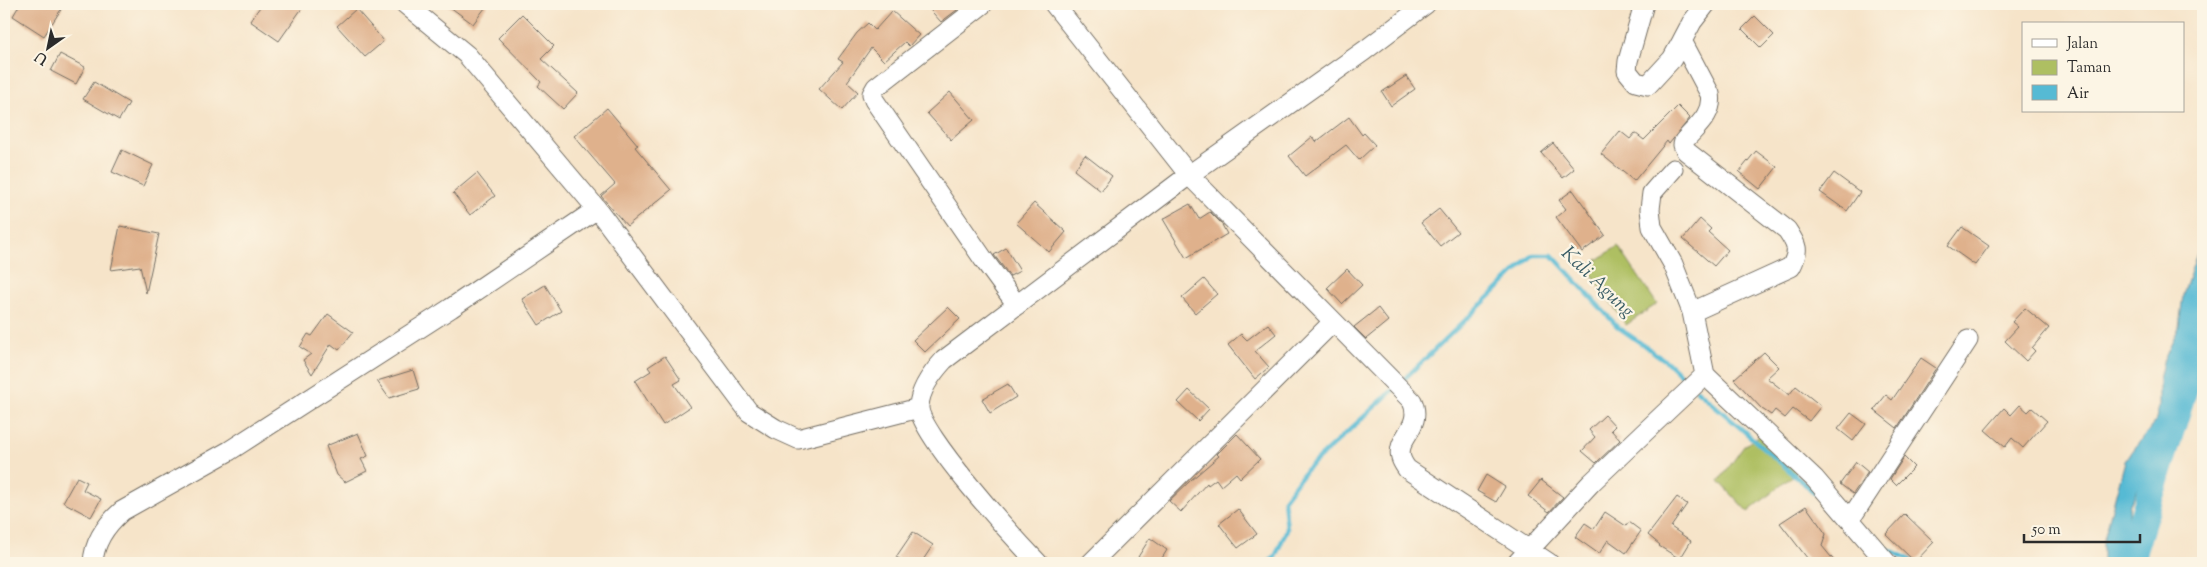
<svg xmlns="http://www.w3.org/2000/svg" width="2207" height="567" viewBox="0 0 2207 567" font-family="'Sorts Mill Goudy',serif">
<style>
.green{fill:#aebf62;stroke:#6c7546}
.water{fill:#56bad4;stroke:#407280}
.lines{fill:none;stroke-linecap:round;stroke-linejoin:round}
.stream{stroke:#56bad4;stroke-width:4.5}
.river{stroke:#56bad4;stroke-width:28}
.building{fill:#dfb18c}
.minor-casing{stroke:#726c62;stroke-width:21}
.minor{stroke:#fff;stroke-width:19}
.labels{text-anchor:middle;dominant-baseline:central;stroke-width:4.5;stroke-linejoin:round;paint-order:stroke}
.water-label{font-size:20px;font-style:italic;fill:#3a5d66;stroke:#fcf5e5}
</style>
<rect width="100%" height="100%" fill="#fcf5e5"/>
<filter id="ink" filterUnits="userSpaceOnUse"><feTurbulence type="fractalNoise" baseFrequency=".02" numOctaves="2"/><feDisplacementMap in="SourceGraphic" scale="10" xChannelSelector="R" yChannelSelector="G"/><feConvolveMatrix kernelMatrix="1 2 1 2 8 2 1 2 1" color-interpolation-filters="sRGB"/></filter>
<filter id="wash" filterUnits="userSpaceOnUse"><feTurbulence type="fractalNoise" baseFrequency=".0096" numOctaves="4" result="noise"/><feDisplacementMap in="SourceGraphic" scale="20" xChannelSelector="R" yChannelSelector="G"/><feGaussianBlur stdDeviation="1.12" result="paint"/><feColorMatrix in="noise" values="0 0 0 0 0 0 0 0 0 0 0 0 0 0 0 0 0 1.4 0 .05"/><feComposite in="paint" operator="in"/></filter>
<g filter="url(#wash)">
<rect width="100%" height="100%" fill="#f6e4c9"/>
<path class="green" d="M1618 246 1657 304 1626 325 1587 267Z
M1764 432 1801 469 1748 512 1719 481 1744 446Z"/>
<path class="water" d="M2203 235V343L2186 370 2179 388 2166 406 2151 464 2129 506 2130 542 2119 563H2103V542L2125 461 2155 422 2159 407V379L2163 362 2179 327 2183 295Z"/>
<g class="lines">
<path class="stream" d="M1401 382 1533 255H1552L1618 327 1666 361 1689 383
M1697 390 1815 493
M1883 547 1917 563
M1268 563 1275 557 1287 529 1284 499 1306 470 1394 389"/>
<path class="river" d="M2129 563 2203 327"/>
</g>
<g id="blocks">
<path class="building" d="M20 4H55L62 8 44 36 13 16Z
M262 4H305L279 41 250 21Z
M446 4H488L473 24Z
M925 4H965L941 22Z
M356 9 384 41 365 57 337 26Z
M892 11 919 35 909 46 905 42 884 61 871 48 847 82 858 92 842 110 819 89 843 62 838 59 857 33 868 23 875 30Z
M522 14 554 46 541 59 578 93 563 109 538 86 541 82 498 38Z
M1755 16 1774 35 1761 48 1742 29Z
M60 54 85 67 76 84 51 71Z
M1406 76 1415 89 1391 106 1382 92Z
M94 82 129 103 119 120 83 99Z
M950 92 974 120 951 140 927 113Z
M1678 106 1690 118 1669 144 1667 141 1634 181 1601 154 1620 131 1630 139 1635 133 1644 140Z
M607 108 638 145 635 147 671 190 627 226 601 196 615 184 574 136Z
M1349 117 1362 135 1364 133 1375 145 1359 160 1346 145 1305 176 1289 156 1312 137 1316 142Z
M1553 143 1574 169 1563 178 1541 153Z
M122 150 153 165 143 186 112 172Z
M1756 151 1777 167 1760 189 1739 172Z
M1085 155 1112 176 1101 191 1074 170Z
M477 173 495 196 470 215 453 193Z
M1834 173 1860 192 1847 211 1820 192Z
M1573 190 1605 235 1582 252 1556 217 1566 209 1559 200Z
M1034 203 1066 232 1049 252 1016 223Z
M1190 204 1199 219 1210 212 1221 223 1227 234 1186 258 1163 219Z
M1439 209 1458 232 1440 246 1421 223Z
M1700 219 1711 229 1708 232 1728 250 1714 266 1683 239Z
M120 226 159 234 146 293 140 266 111 270Z
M1962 227 1989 246 1975 265 1948 246Z
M1006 248 1020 271 1010 276 994 255Z
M1347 269 1362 285 1342 304 1327 288Z
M1204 279 1217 294 1195 313 1182 298Z
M545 285 561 311 539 325 522 299Z
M948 307 960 319 925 352 913 340Z
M1378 308 1388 321 1366 339 1354 327Z
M2025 308 2049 328 2032 348 2035 351 2026 361 2005 341 2018 327 2012 322Z
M328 314 353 332 339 350 331 344 312 374 303 360 311 354 300 347 308 334 312 336Z
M1268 324 1276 334 1255 351 1269 367 1255 379 1228 345 1241 334 1247 340Z
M1764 352 1779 367 1767 378 1789 395 1796 386 1821 406 1809 421 1793 409 1785 418 1775 410 1771 415 1762 409 1734 379Z
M665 356 681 380 674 384 690 407 663 425 635 381 651 371 648 367Z
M1921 358 1936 368 1897 428 1874 410 1886 395 1892 400Z
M413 370 419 389 389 398 377 381Z
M1008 384 1016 397 990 413 982 399Z
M1189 390 1209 409 1198 421 1178 402Z
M2020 405 2028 412 2032 408 2047 421 2023 448 2012 438 2005 447 1985 430 2004 408 2011 415Z
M1851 413 1866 424 1853 441 1838 429Z
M1605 415 1615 426 1611 430 1620 440 1596 463 1582 451 1595 437 1589 430Z
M358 433 368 456 361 459 367 471 345 482 337 475 326 446Z
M1237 434 1260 459 1240 478 1236 473 1221 486 1216 479 1208 485 1207 483 1181 512 1169 501 1191 480 1219 456 1217 454Z
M1904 457 1914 467 1896 485 1890 479Z
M1856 462 1868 472 1853 494 1840 484Z
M1486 475 1505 487 1496 502 1477 491Z
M77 477 87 482 83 490 101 499 91 517 63 502Z
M1541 480 1563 497 1549 512 1528 496Z
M1677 497 1687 504 1671 527 1691 541 1680 559 1659 546 1660 545 1648 535Z
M1806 506 1826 534 1822 546 1836 563H1811L1780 523Z
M1238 509 1257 534 1238 548 1219 524Z
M1605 512 1626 526 1629 522 1641 531 1626 553 1608 540 1599 554 1575 537 1585 523 1594 529Z
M1905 514 1934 542 1915 562 1886 534Z
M913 532 933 545 921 563H907L896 557Z
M1150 538 1167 550 1159 563H1148L1138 557Z"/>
</g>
</g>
<g filter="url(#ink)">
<use href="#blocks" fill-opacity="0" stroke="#726c62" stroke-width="1"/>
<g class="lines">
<g class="minor-casing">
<path id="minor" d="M405 4 467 55 597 209 749 412 776 429 798 439 919 408
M983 4 876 87 872 94 874 100 984 260 1017 305
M1054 4 1189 175 1412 401C1424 427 1395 438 1401 458 1402 462 1405 466 1407 469L1549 563
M1644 4 1628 61 1627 71 1636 82 1648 85 1672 59 1682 41 1710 94C1714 114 1696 127 1684 141L1683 145 1686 151 1787 230C1797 245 1800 250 1791 267L1692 312
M1682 41 1692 22 1706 4
M1673 169 1652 193 1650 209 1652 227 1673 264 1692 312 1705 375 1815 479 1887 563
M1851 518 1968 340
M93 563C94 541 106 525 122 511L229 451 451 308 597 209
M1038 563C1017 541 917 432 919 406 920 389 933 372 944 360L1189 175 1364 51 1426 4
M1091 563 1333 322
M1517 563 1591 483 1705 375"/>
</g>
<use href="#minor" class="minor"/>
</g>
</g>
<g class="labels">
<g class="water-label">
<text transform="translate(1597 283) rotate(44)">Kali Agung</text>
</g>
</g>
<rect width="2207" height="567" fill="none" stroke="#fcf5e5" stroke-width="20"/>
<rect x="2022" y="22" width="162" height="90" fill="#fcf5e5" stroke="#a8a49b"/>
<rect x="2032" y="39" width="25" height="8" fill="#ffffff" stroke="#a8a49b"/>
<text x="2067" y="48" font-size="15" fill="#2b2b2b">Jalan</text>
<rect x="2032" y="60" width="25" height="15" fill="#aebf62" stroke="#a8a49b"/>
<text x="2067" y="72" font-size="15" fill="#2b2b2b">Taman</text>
<rect x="2032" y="85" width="25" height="15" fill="#56bad4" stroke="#a8a49b"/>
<text x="2067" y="98" font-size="15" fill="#2b2b2b">Air</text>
<g transform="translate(48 48) rotate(213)" stroke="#fcf5e5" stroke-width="4" paint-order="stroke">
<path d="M0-4L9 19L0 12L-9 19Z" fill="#2b2b2b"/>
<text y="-8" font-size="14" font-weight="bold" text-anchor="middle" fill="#2b2b2b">U</text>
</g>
<path d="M2024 534v8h116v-8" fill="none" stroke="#2b2b2b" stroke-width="2.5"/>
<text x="2032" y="534" font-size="15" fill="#2b2b2b" stroke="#fcf5e5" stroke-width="4" paint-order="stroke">50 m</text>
</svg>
